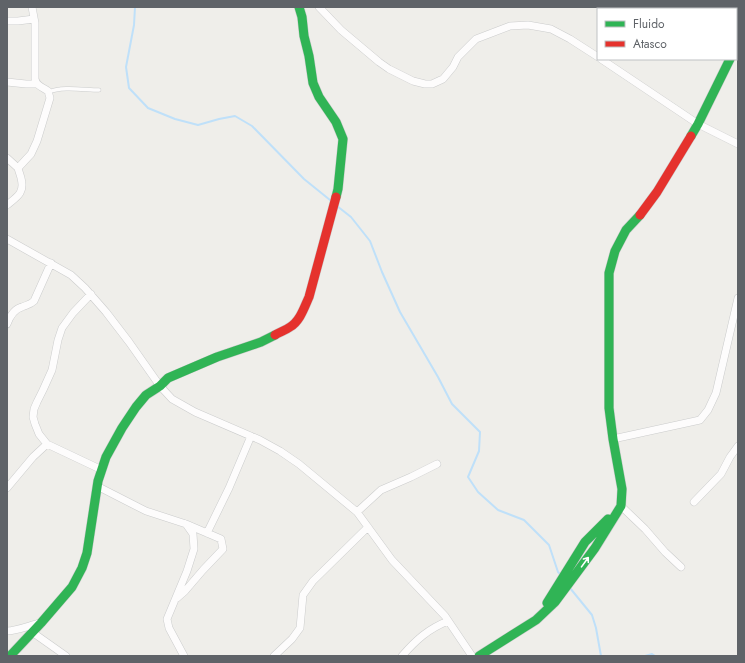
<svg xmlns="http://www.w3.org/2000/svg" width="745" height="663" viewBox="0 0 745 663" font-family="Jost,sans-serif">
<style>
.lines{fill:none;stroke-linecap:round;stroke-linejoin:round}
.stream{stroke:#bfe0f9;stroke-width:2}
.lane-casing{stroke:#cbcccc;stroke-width:4.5}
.street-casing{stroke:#cbcccc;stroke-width:8}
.fast-casing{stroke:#cacacb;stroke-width:10}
.jam-casing{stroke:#cacacb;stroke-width:10}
.lane{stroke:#fdfcfc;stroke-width:3.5}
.street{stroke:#fdfcfc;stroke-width:7}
.fast{stroke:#30b455;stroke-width:9}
.jam{stroke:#e5322d;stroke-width:9}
.oneway{stroke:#fff}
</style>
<rect width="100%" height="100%" fill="#efeeea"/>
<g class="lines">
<path class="stream" d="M135 7 134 25 126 67 129 88 148 108 175 119 198 125 219 119 235 116 252 126 304 179 330 200
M337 206 351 217 370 241 382 272 400 312 438 377 452 404 480 432 479 451 468 477 478 492 498 510 524 520 549 545 558 572 561 575
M570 588 592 615 596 628 601 656
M645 656 652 654 655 656"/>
<g class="lane-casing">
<path id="lane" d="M49 92C62 86 85 90 99 90"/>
</g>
<g class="street-casing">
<path id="street" d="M319 7 341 30 379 62 389 69 413 81 425 84H432L443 79 453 67 458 57 476 39 510 26 528 25 551 29 570 39 598 57
M7 21H18L34 19
M601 59 698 124 738 144
M7 82 26 84H37
M7 158 18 168
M7 205C17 197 25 193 21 178 20 174 19 172 18 168L31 154 37 141 50 98 48 91C43 87 37 87 35 79V23L32 7
M7 239 71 275 85 288 106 312 129 342 160 386 172 399 195 412 260 440 280 451 299 464 357 512 392 560 445 616 472 656
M91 294 73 313 62 328 58 340 52 370 43 390 37 402 34 409 33 417 35 424 39 434 47 444 102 470
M7 324C10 316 14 309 22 307 26 305 30 305 34 301L51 263
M613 439 700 420 708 410 716 393 738 298
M97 486 146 511 186 524 193 534 194 549 187 571 167 619 169 628 184 656
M7 488 33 457 47 444
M694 502 721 474 730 457 738 446
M621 506 645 529 665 552 681 567
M357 512 381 490 411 477 437 464
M207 533 229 488 251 436
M177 598 185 591 203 570 223 549 221 539 186 524
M7 631C16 631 31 625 40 623
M32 632 66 656
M274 656 292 639 300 628 303 595 313 581 368 527
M402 656C416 640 428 629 448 621"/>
</g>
<g class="fast-casing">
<path id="fast" d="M299 7 302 17 304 36 309 56 313 83 319 97 336 122 343 139 338 189 336 197
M736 44 738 34
M691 136 698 124 730 59
M547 603 585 542 608 519
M10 656 41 623 72 587 82 568 87 553 98 481 106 457 122 428 136 407 146 395 160 386 168 378 217 357 261 342 275 335
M479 656 536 620 555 602 595 548 621 506 622 489 613 439 609 408V273L615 251 626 230 640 215"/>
</g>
<g class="jam-casing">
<path id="jam" d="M640 215 657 192 691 136
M275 335C280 332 286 330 290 327 300 321 304 308 309 297L336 197"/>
</g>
<use href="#lane" class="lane"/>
<use href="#street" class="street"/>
<use href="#fast" class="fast"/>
<use href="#jam" class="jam"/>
</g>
<defs><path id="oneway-shaft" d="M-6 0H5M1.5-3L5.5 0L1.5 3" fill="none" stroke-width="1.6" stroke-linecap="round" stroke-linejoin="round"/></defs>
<use class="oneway" href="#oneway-shaft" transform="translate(585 562) rotate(-54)"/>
<rect width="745" height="663" fill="none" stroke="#5f6368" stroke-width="16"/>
<rect x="597" y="8" width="140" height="52" fill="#ffffff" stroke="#bfc1c3"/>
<rect x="605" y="21" width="20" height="6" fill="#30b455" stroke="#bfc1c3"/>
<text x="633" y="28" font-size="12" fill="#5f6368">Fluido</text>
<rect x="605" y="41" width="20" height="6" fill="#e5322d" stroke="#bfc1c3"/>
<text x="633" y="48" font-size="12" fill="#5f6368">Atasco</text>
</svg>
